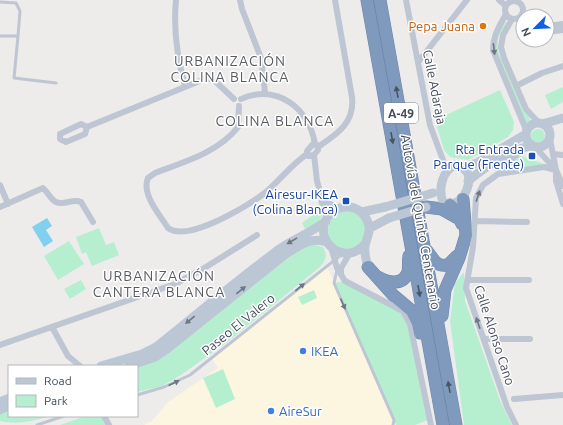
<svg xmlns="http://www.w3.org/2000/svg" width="563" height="425" viewBox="0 0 563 425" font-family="Ubuntu,sans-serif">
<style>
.commercial{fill:#fcf6e1}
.green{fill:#b6efd0}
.water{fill:#81d0ee}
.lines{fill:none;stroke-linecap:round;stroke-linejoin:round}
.highway-casing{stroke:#6b85a8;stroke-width:13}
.lane{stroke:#bdc6d2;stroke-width:3}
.street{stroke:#bdc6d2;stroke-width:6}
.secondary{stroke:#bcc7d6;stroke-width:9}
.highway{stroke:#809abd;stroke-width:12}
.secondary-bridge{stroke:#bcc7d6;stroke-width:9}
.oneway{fill:#6e7783}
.oneway2{fill:#495563}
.oneway3{fill:#6d7885}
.food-dot{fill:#e8710a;stroke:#fff;stroke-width:1.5}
.transit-dot{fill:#1a4fb4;stroke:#fff;stroke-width:1.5}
.shop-dot{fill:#3f7fe0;stroke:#fff;stroke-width:1.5}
.labels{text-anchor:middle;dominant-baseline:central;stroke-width:3;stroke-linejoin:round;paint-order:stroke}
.shield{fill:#fff;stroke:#7b828b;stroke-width:1}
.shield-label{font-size:12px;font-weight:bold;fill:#434d59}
.food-label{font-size:13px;fill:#c56008;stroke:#fff;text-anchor:end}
.street-label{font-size:13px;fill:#434d59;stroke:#fff}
.transit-label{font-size:13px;fill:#164399;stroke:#fff;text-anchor:end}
.shop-label{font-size:13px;fill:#366cbe;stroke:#fff;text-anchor:start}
.neighbourhood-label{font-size:14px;letter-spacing:1px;fill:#585b60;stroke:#fff}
</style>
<rect width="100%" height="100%" fill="#eeebeb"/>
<path class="commercial" d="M327 267 396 425H144L152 421 168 402 218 368 212 358Z"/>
<path class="green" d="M505 21 506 23 498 39 499 54 532 123 526 127C521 104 492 58 495 40 496 34 502 27 505 21Z
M563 87V102L551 109 545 95Z
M500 90 514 122 513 130 508 137 468 160 450 157 444 150 435 120Z
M531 136a7 7 0 1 1 14 0a7 7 0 1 1-14 0Z
M519 155 544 164 504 172Z
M321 209 322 215 318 224 305 229 302 223Z
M328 230a19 19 0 1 1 38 0a19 19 0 1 1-38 0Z
M99 228 106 245 114 242 119 255 92 266 86 252 82 254 76 237Z
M69 241 84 264 58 280 44 256Z
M312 244 323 247C328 255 326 260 320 267L230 340 181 375 162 386 137 392V368L162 356 198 330 302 247Z
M464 272 465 301 501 403 512 425H464L450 321 455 283Z
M81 280 86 289 70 299 64 289Z
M345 281 403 311 410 324 430 419 415 425H396L334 283Z
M314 290 317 298 302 305 298 297Z
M223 369 235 399 216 408 203 378Z
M9 411V416H50C33 421 18 425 0 421V414Z
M86 416H104L109 425H60Z"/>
<path class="water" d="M47 218 52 226 46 230 53 241 44 247 32 227Z"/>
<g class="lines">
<g class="highway-casing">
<path id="highway" d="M367 0 443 425
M380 0 456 425
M450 205 456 211 462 224
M426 207 442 209 456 217
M427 251C434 260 436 267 448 265L457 256
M368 267 393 295 412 311 418 323 420 333
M378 277C388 283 403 286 408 272 409 268 408 261 409 256
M442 316 445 290 459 258 466 235 463 199"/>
</g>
<path class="lane" d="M0 2 16 3 20 11 18 36
M0 36H18L14 78 56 83
M337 270 334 283 394 420 393 425
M137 395 164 387 190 375 341 255
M37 425 64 416"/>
<path class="street" d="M176 0C173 30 177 57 185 86
M240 0 242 9 261 58 265 92
M406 0 430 125 447 171
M499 0 506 6
M505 10a9 9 0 1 1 18 0a9 9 0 1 1-18 0Z
M506 14C499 27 493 35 493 50L527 132
M512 19 503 35 501 47 504 58 526 109 539 123
M547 26 563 24
M547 32 563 30
M419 61 467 0
M516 86 542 73 563 66
M241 99C277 83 309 108 315 144
M239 106 238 127C219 152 184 162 155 173L148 178C141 194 160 215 168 228 188 243 249 205 266 192 280 180 291 165 307 154
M87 127 81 124 60 134V139L66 142 85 134 87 127 207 78 215 81 234 99
M550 139 556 170 563 186
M313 144 317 145 318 150 314 155 308 156 307 151Z
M318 147C337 134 355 123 352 97L335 0
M535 147 556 170V181L563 204
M553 154 563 155
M314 155 317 181 323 202
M498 174 522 149
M0 185 8 204
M0 207 43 188C48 192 50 199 56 202 64 206 73 198 81 202L93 222
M475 221 527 222
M331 247 337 268 345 281 403 311 410 324 431 425
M341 274V268L350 253
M468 280H529
M52 327 68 356 80 366
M484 339H530
M0 345 175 284 206 267 257 235
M514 399 563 395
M104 416 109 425
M516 425 507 407 466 288 473 247 476 198 483 185 498 174 544 167 556 170"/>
<path class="secondary" d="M526 135a12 12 0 1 1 24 0a12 12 0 1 1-24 0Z
M542 124 563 118
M455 165C460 167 466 168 468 174 472 186 461 210 443 202 438 189 442 171 455 165Z
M463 167 477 163 526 134
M468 181C485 167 509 149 532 146
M323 202 337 209
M362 212 385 207
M370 228 389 218
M365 244C342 270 308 235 331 213 335 209 341 207 348 207 356 207 363 212 367 220 372 230 367 236 365 246 364 254 366 260 368 267
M101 366 142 354 156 347C195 316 234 283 274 253 290 240 310 234 326 221
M129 366 155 357 167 349 286 254C299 246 311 236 327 242
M0 402 9 398
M0 410 9 406"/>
<use href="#highway" class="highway"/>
<path class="secondary-bridge" d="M385 207 433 193
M389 218 426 207"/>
</g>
<defs><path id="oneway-solid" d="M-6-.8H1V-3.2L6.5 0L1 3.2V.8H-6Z"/></defs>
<g class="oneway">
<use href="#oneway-solid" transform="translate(494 49) rotate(83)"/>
<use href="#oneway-solid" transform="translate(478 196) rotate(-71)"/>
<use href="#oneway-solid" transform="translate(300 287) rotate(-39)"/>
<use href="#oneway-solid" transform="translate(343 304) rotate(66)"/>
<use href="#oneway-solid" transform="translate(478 323) rotate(-109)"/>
<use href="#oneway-solid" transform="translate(174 383) rotate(-25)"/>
</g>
<g class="oneway2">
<use href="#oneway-solid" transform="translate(397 92) rotate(-100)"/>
<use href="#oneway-solid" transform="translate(392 138) rotate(80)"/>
<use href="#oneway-solid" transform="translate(419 291) rotate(80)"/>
<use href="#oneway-solid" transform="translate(449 387) rotate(-100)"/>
</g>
<g class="oneway3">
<use href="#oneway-solid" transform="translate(292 241) rotate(149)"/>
<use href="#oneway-solid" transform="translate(241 290) rotate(-39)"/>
<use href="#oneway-solid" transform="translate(190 320) rotate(141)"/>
</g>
<circle class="food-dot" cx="483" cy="26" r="4"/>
<g class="transit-dot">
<rect x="528" y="152" width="8" height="8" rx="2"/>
<rect x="342" y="197" width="8" height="8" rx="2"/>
</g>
<g class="shop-dot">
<circle cx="303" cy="351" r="4"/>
<circle cx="271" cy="411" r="4"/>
</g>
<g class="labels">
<rect class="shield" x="384" y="103" width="34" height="20" rx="3"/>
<g class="shield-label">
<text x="401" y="113">A-49</text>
</g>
<g class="food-label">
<text x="475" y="26">Pepa Juana</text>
</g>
<g class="street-label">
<text transform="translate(435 87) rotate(79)">Calle Adaraja</text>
<text transform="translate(421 222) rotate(80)">Autovía del Quinto Centenario</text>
<text transform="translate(238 324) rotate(-39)">Paseo El Valero</text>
<text transform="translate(495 335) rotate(72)">Calle Alonso Cano</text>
</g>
<g class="transit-label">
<text x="524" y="149">Rta Entrada<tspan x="524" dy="15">Parque (Frente)</tspan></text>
<text x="338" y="194">Airesur-IKEA<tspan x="338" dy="15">(Colina Blanca)</tspan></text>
</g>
<g class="shop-label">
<text x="311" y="351">IKEA</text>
<text x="279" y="411">AireSur</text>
</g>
<g class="neighbourhood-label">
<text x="230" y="61">URBANIZACIÓN<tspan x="230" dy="16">COLINA BLANCA</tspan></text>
<text x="275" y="121">COLINA BLANCA</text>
<text x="159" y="276">URBANIZACIÓN<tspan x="159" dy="16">CANTERA BLANCA</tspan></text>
</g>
</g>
<rect x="8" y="365" width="130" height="52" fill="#ffffff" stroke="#b4b8bd"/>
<rect x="16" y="378" width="20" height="6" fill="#bcc7d6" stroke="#b4b8bd"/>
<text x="44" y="385" font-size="12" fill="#434d59">Road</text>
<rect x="16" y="395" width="20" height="12" fill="#b6efd0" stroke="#b4b8bd"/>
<text x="44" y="405" font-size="12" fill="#434d59">Park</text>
<g transform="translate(535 28) rotate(246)"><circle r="19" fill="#ffffff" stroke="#b4b8bd"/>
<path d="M0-3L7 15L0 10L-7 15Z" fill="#125fe1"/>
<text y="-6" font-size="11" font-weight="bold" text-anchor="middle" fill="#434d59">N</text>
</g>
</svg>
